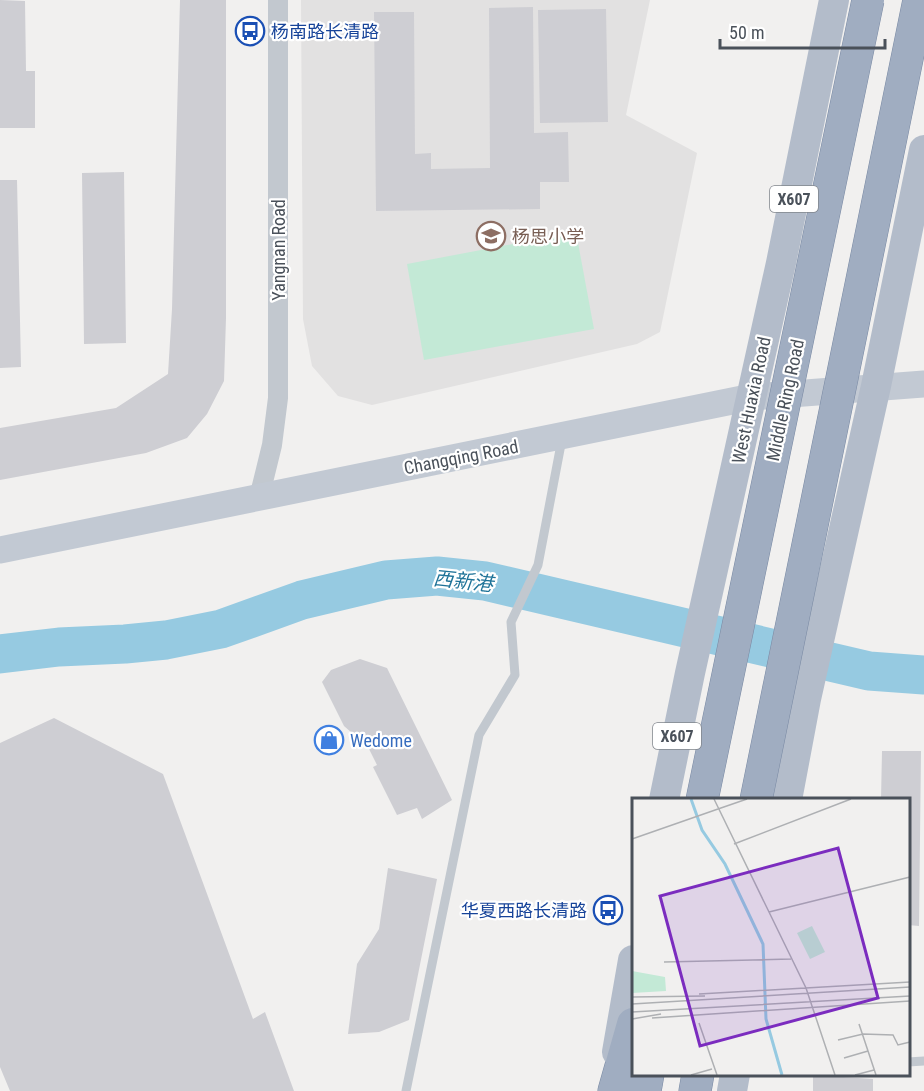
<svg xmlns="http://www.w3.org/2000/svg" width="924" height="1091" viewBox="0 0 924 1091" font-family="'Roboto Condensed','Noto Sans SC',sans-serif">
<style>
.education{fill:#e2e1e1}
.green{fill:#c3e9d6}
.lines{fill:none;stroke-linecap:round;stroke-linejoin:round}
.river{stroke:#96cae1;stroke-width:39}
.building{fill:#ceced3}
.trunk-casing{stroke:#7989a3;stroke-width:33}
.service{stroke:#c2c8cf;stroke-width:9}
.minor{stroke:#c2c8cf;stroke-width:20}
.secondary{stroke:#c2c9d3;stroke-width:27}
.primary{stroke:#b3bcca;stroke-width:30}
.trunk{stroke:#a0adc1;stroke-width:32}
.trunk-bridge-casing{stroke:#7989a3;stroke-width:33;stroke-linecap:butt}
.trunk-bridge{stroke:#a0adc1;stroke-width:32}
.labels{text-anchor:middle;dominant-baseline:central;stroke-width:4.5;stroke-linejoin:round;paint-order:stroke}
.shield{fill:#fff;stroke:#80858c;stroke-width:1.5}
.shield-label{font-size:16px;font-weight:bold;fill:#4a515a}
.transit-label{font-size:18px;fill:#164399;stroke:#fff;text-anchor:start}
.education-label{font-size:18px;fill:#785e54;stroke:#fff;text-anchor:start}
.street-label{font-size:18px;fill:#4a515a;stroke:#fff}
.shop-label{font-size:18px;fill:#366cbe;stroke:#fff;text-anchor:start}
.water-label{font-size:20px;font-style:italic;fill:#1f7398;stroke:#fff}
.inset-river{fill:none;stroke:#96cae1;stroke-width:3}
.inset-road{fill:none;stroke:#aeb0b3;stroke-width:1.5}
.view{fill:#7b2cbf;fill-opacity:0.15;stroke:#7b2cbf;stroke-width:3}
.inset-edge{fill:none;stroke:#4a515a;stroke-width:3}
</style>
<rect width="100%" height="100%" fill="#f1f0ef"/>
<path class="education" d="M301 0H650L626 115 697 153 660 332 637 344 372 405 338 396 312 366 303 319Z"/>
<path class="green" d="M576 232 594 329 424 360 407 264Z"/>
<g class="lines">
<path class="river" d="M0 654 59 647 125 644 166 640 221 629 302 600 386 580 437 576 485 581 869 671 924 675"/>
</g>
<path class="building" d="M0 0 25 1 26 71H35V128H0Z
M180 0H226V318L224 381 207 414 187 438 146 453 0 480V428L116 408 168 374 172 309Z
M533 7 534 133 568 132 569 182H540V209L376 211 374 12H414L415 154 431 153V169L490 168 489 8Z
M606 9 608 122 540 123 538 10Z
M124 172 126 343 84 344 82 173Z
M0 180H17L21 367 0 368Z
M360 659 387 668 452 800 422 819 417 808 397 815 373 767 377 765 368 747 344 726 322 682 331 670Z
M54 718 163 774 253 1019 265 1012 294 1091H10L0 1067V743Z
M882 751H921L919 926 908 925V800H881Z
M388 868 437 879 409 1020 379 1032 348 1034 357 964 379 929Z
M813 1075 873 1079V1091H813Z"/>
<g class="lines">
<g class="trunk-casing">
<path id="trunk" d="M614 1091 633 1024
M645 1091 648 1074
M695 1091 698 1074"/>
</g>
<path class="service" d="M908 1062 924 1061
M406 1091 479 735 515 675 511 622 538 565 562 439"/>
<path class="minor" d="M259 498 272 445 278 398V0"/>
<path class="secondary" d="M0 550 752 397 924 384"/>
<path class="primary" d="M664 800 690 673 781 263 834 0
M787 800 806 699 876 386 924 150
M617 1052 633 960
M732 1091 735 1074"/>
<use href="#trunk" class="trunk"/>
<g class="trunk-bridge-casing">
<path id="trunk-bridge" d="M702 800 868 0
M756 800 919 0"/>
</g>
<use href="#trunk-bridge" class="trunk-bridge"/>
</g>
<defs>
<g id="bus-ring" transform="scale(1.5)"><circle r="9.5" fill="#fff" stroke="#1a4fb4" stroke-width="1.5"/><path d="M-5-6H5V4H4V6H2V4H-2V6H-4V4H-5ZM-3.5-4V0h7V-4ZM-3.5 1.2v1.5H-2V1.2ZM2 1.2v1.5H3.5V1.2Z" fill="#1a4fb4"/></g>
<g id="school-ring" transform="scale(1.5)"><circle r="9.5" fill="#fff" stroke="#8d6e63" stroke-width="1.5"/><path d="M0-5L7-2L0 1L-7-2ZM-4 1L0 2.5L4 1V4Q0 6-4 4Z" fill="#8d6e63"/></g>
<g id="shop-ring" transform="scale(1.5)"><circle r="9.5" fill="#fff" stroke="#3f7fe0" stroke-width="1.5"/><path d="M-5-2.5h2.3a2.7 3.5 0 0 1 5.4 0H5L5.5 6h-11ZM-1.5-2.5h3a1.5 2.3 0 0 0-3 0Z" fill="#3f7fe0"/></g>
</defs>
<g fill-rule="evenodd">
<use href="#bus-ring" x="250" y="31"/>
<use href="#school-ring" x="491" y="236"/>
<use href="#shop-ring" x="329" y="740"/>
<use href="#bus-ring" x="608" y="910"/>
</g>
<g class="labels">
<g class="shield">
<rect x="770" y="186" width="48" height="26" rx="4.5"/>
<rect x="653" y="723" width="48" height="26" rx="4.5"/>
</g>
<g class="shield-label">
<text x="794" y="199">X607</text>
<text x="677" y="736">X607</text>
</g>
<g class="transit-label">
<text x="271" y="31">杨南路长清路</text>
<text x="587" y="910" text-anchor="end">华夏西路长清路</text>
</g>
<g class="education-label">
<text x="512" y="236">杨思小学</text>
</g>
<g class="street-label">
<text transform="translate(278 250) rotate(-90)">Yangnan Road</text>
<text transform="translate(751 400) rotate(-78)">West Huaxia Road</text>
<text transform="translate(785 400) rotate(-78)">Middle Ring Road</text>
<text transform="translate(461 457) rotate(-11)">Changqing Road</text>
</g>
<g class="shop-label">
<text x="350" y="740">Wedome</text>
</g>
<g class="water-label">
<text transform="translate(463 581) rotate(6)">西新港</text>
</g>
</g>
<g transform="translate(632 798)">
<rect width="278" height="278" fill="#f1f0ef"/>
<path d="M180 128 193 154 178 161 165 135ZM0 173 33 179 34 193 0 195Z" fill="#c3e9d6"/>
<path class="inset-river" d="M59 1 70 32 93 66 131 146 134 221 150 277"/>
<path class="inset-road" d="M82 1 174 190 203 277M86 11 115 1M0 41 86 11M102 46 219 1M137 114 278 79M32 164 159 161M67 196 278 184M0 199 73 198M0 206 278 189M0 214 278 198M20 220 278 203M0 221 29 216M67 225 85 277M227 226 244 277M206 242 231 236 261 237 266 247 278 244M212 260 236 253M59 277 80 271M223 277 242 272"/>
<path class="view" d="M206 50 246 200 68 248 28 98Z"/>
<rect width="278" height="278" class="inset-edge"/>
</g>
<path d="M720 39v9h165v-9" fill="none" stroke="#4a515a" stroke-width="3"/>
<text x="729" y="39" font-size="18" fill="#4a515a" stroke="#ffffff" stroke-width="4.5" paint-order="stroke">50 m</text>
</svg>
